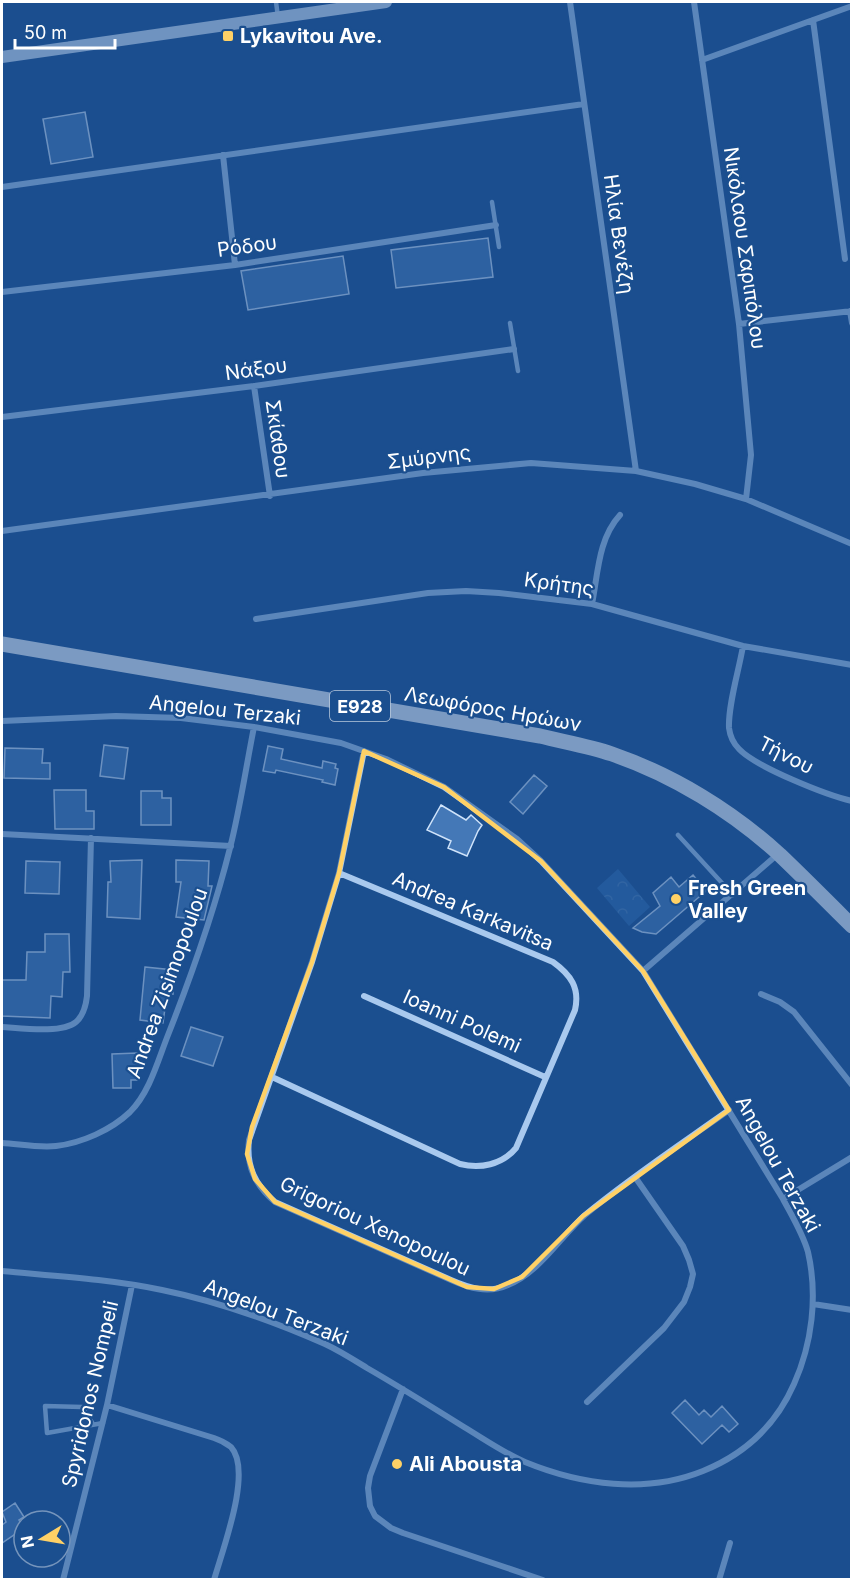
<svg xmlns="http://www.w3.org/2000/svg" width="853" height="1581" viewBox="0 0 853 1581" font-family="Inter,sans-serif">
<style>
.park{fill:url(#park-crowns)}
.building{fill:#4478b7;stroke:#cfe3fa;stroke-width:1.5}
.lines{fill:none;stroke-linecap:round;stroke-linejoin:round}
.service{stroke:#a9c9ee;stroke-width:4.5}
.minor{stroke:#a9c9ee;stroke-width:6}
.secondary{stroke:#d6e6fa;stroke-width:12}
.primary{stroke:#f0f6ff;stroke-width:15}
.marked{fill:none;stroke:#ffd166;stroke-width:4.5;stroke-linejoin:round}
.poi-dot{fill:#ffd166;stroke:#1b4f8f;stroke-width:2}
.labels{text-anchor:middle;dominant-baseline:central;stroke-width:4.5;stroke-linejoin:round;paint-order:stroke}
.shield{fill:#1b4f8f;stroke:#bbcadd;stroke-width:1.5}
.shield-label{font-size:18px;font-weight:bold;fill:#fff}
.poi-label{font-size:20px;font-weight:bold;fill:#fff;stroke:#1b4f8f;text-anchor:start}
.street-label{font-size:20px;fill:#fff;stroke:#1b4f8f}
</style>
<defs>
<pattern id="park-crowns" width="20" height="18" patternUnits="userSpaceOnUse" patternTransform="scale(1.5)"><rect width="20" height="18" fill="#2e69ad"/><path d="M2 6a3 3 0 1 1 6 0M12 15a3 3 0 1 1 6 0" fill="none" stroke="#4d80b9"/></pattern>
</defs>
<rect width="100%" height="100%" fill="#1b4f8f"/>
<path class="park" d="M618 869 650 907 629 926 597 888Z"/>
<path class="building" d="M85 112 93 157 51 164 43 119Z
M488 238 493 277 396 288 391 250Z
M343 256 349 294 248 310 241 271Z
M104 745 128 748 124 779 100 776Z
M268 746 283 749 281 759 322 768 323 761 336 764 335 768 338 769 335 785 322 782 323 780 276 770 275 773 263 771Z
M5 748 43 749 42 763H50V779L4 778Z
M534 775 547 786 523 814 510 802Z
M54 790H86V811H94V829H55Z
M141 791H162V798H171V825H141Z
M441 805 466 820 471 815 482 825 478 831 467 856 448 848 451 841 427 830Z
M142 860 140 919 107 917 108 882H111L110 861Z
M176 860 209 861 208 886H212L204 920 176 917 181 882H176Z
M26 861 60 862 59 894 25 893Z
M693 875 706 891 656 934 642 932 633 928 660 906 653 893 671 877 679 887Z
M45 934H69L70 972H63L62 997 51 996 50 1018 2 1016V980H26L27 952H45Z
M145 967 174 970 173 994 167 993 163 1023 140 1020Z
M191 1027 223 1037 213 1066 181 1056Z
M137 1053 138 1080H131V1088H113L112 1054Z
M685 1400 699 1415 704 1410 711 1417 722 1406 738 1424 729 1432 722 1425 702 1444 672 1413Z
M15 1503 24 1517 19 1520 24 1528 2 1543V1525L6 1522 2 1512Z"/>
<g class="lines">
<path class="service" d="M276 2 278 17
M492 202 499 247
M510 323 518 371
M678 835 733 895
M93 1424 82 1407 45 1406 47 1433 103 1423"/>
<path class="minor" d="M570 2 636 471
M694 2 739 324 751 455 746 499
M813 20 845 259
M702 60 852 6
M223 155 235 265
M2 187 584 104
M2 292 235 265 496 225
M850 311 852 323
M739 324 852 311
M254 386 270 496
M2 417 254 386 514 349
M2 531 423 473 531 463 636 471 695 484 746 499 852 544
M592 604C598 574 598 539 620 515
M256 619 428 593 466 591 499 593 592 604 743 646 852 665
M743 646C739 670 728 705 729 728 730 736 733 743 739 749 756 767 826 795 852 801
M2 721 116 716 181 718 254 727 341 743 386 759 444 787 517 839 541 861 643 971 783 1199C792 1216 803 1234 808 1252 818 1296 812 1344 794 1384 776 1425 745 1454 703 1471 646 1494 581 1485 525 1462 504 1453 484 1439 464 1427 432 1407 400 1387 367 1368 354 1360 340 1351 325 1344 275 1322 216 1301 162 1290 109 1279 55 1276 2 1271
M364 751 339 873 312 962 249 1140C246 1166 255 1185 275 1202L451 1280C469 1288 488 1294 508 1285 540 1272 560 1237 585 1215 631 1177 681 1144 729 1110
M2 834 231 846
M643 971 778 854
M761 994 780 1002 794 1012 852 1085
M364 996 545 1077
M2 1027C20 1028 62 1034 76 1022 84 1015 86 1005 87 996L91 838
M272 1077 460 1164C480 1169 502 1165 516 1148L575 1010C580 988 571 975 553 962L339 873
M2 1143C19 1144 39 1148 56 1146 82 1143 111 1130 130 1112 150 1092 158 1060 168 1035 192 974 214 912 230 848 240 809 246 767 254 727
M783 1199 852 1157
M813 1304 852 1310
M403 1389 370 1476 368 1488 370 1506 375 1516 391 1528 403 1533 543 1580
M587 1402 664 1328 684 1302 690 1287 693 1274 689 1260 683 1246 635 1177
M107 1405 214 1438C220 1440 226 1443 231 1447 253 1471 222 1551 214 1580
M63 1580 107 1405 132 1285
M719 1580 730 1543"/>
<path class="secondary" d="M2 57 386 2"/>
<path class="primary" d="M2 644 540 736C564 742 589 746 612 754 673 775 732 811 780 855 804 878 828 902 852 926"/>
</g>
<path d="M0 0H853V1581H0ZM364 751 444 787 541 861 643 971 729 1110 583 1216 522 1277 494 1289 467 1287 275 1202 255 1179 247 1154 252 1127 312 962 339 873Z" fill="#1b4f8f" fill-opacity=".55" fill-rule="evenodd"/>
<path class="marked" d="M364 751 444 787 541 861 643 971 729 1110 583 1216 522 1277 494 1289 467 1287 275 1202 255 1179 247 1154 252 1127 312 962 339 873Z"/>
<g class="poi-dot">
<rect x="222" y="30" width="12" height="12" rx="3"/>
<circle cx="676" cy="899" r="6"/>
<circle cx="397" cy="1464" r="6"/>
</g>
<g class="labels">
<rect class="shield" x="330" y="691" width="60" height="30" rx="4.5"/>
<g class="shield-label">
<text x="360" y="706">E928</text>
</g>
<g class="poi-label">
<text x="240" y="36">Lykavitou Ave.</text>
<text x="688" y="888">Fresh Green<tspan x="688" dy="23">Valley</tspan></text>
<text x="409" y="1464">Ali Abousta</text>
</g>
<g class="street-label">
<text transform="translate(619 234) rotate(82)">Ηλία Βενέζη</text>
<text transform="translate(247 246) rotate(-8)">Ρόδου</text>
<text transform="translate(745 248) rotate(82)">Νικόλαου Σαριπόλου</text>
<text transform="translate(256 369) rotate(-8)">Νάξου</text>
<text transform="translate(278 439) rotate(82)">Σκίαθου</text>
<text transform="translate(429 457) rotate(-7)">Σμύρνης</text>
<text transform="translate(559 584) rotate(8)">Κρήτης</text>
<text transform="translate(493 709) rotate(10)">Λεωφόρος Ηρώων</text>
<text transform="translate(225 710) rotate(6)">Angelou Terzaki</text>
<text transform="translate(786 755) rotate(27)">Τήνου</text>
<text transform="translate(473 911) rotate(23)">Andrea Karkavitsa</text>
<text transform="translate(167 983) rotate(-70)">Andrea Zisimopoulou</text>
<text transform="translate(462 1021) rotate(24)">Ioanni Polemi</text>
<text transform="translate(778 1164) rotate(61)">Angelou Terzaki</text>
<text transform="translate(375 1226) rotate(25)">Grigoriou Xenopoulou</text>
<text transform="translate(276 1312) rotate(21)">Angelou Terzaki</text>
<text transform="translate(90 1394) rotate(-77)">Spyridonos Nompeli</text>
</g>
</g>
<rect width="853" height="1581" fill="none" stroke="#ffffff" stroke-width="6"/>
<g transform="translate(42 1539) rotate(259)"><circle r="28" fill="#1b4f8f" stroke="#7695bc" stroke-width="1.5"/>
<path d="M0-4.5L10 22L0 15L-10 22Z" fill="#ffd166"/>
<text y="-9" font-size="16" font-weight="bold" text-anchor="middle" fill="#ffffff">N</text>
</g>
<path d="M15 39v9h100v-9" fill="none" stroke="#ffffff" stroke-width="3"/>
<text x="24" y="39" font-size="18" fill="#ffffff" stroke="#1b4f8f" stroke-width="4.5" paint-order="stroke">50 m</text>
</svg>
